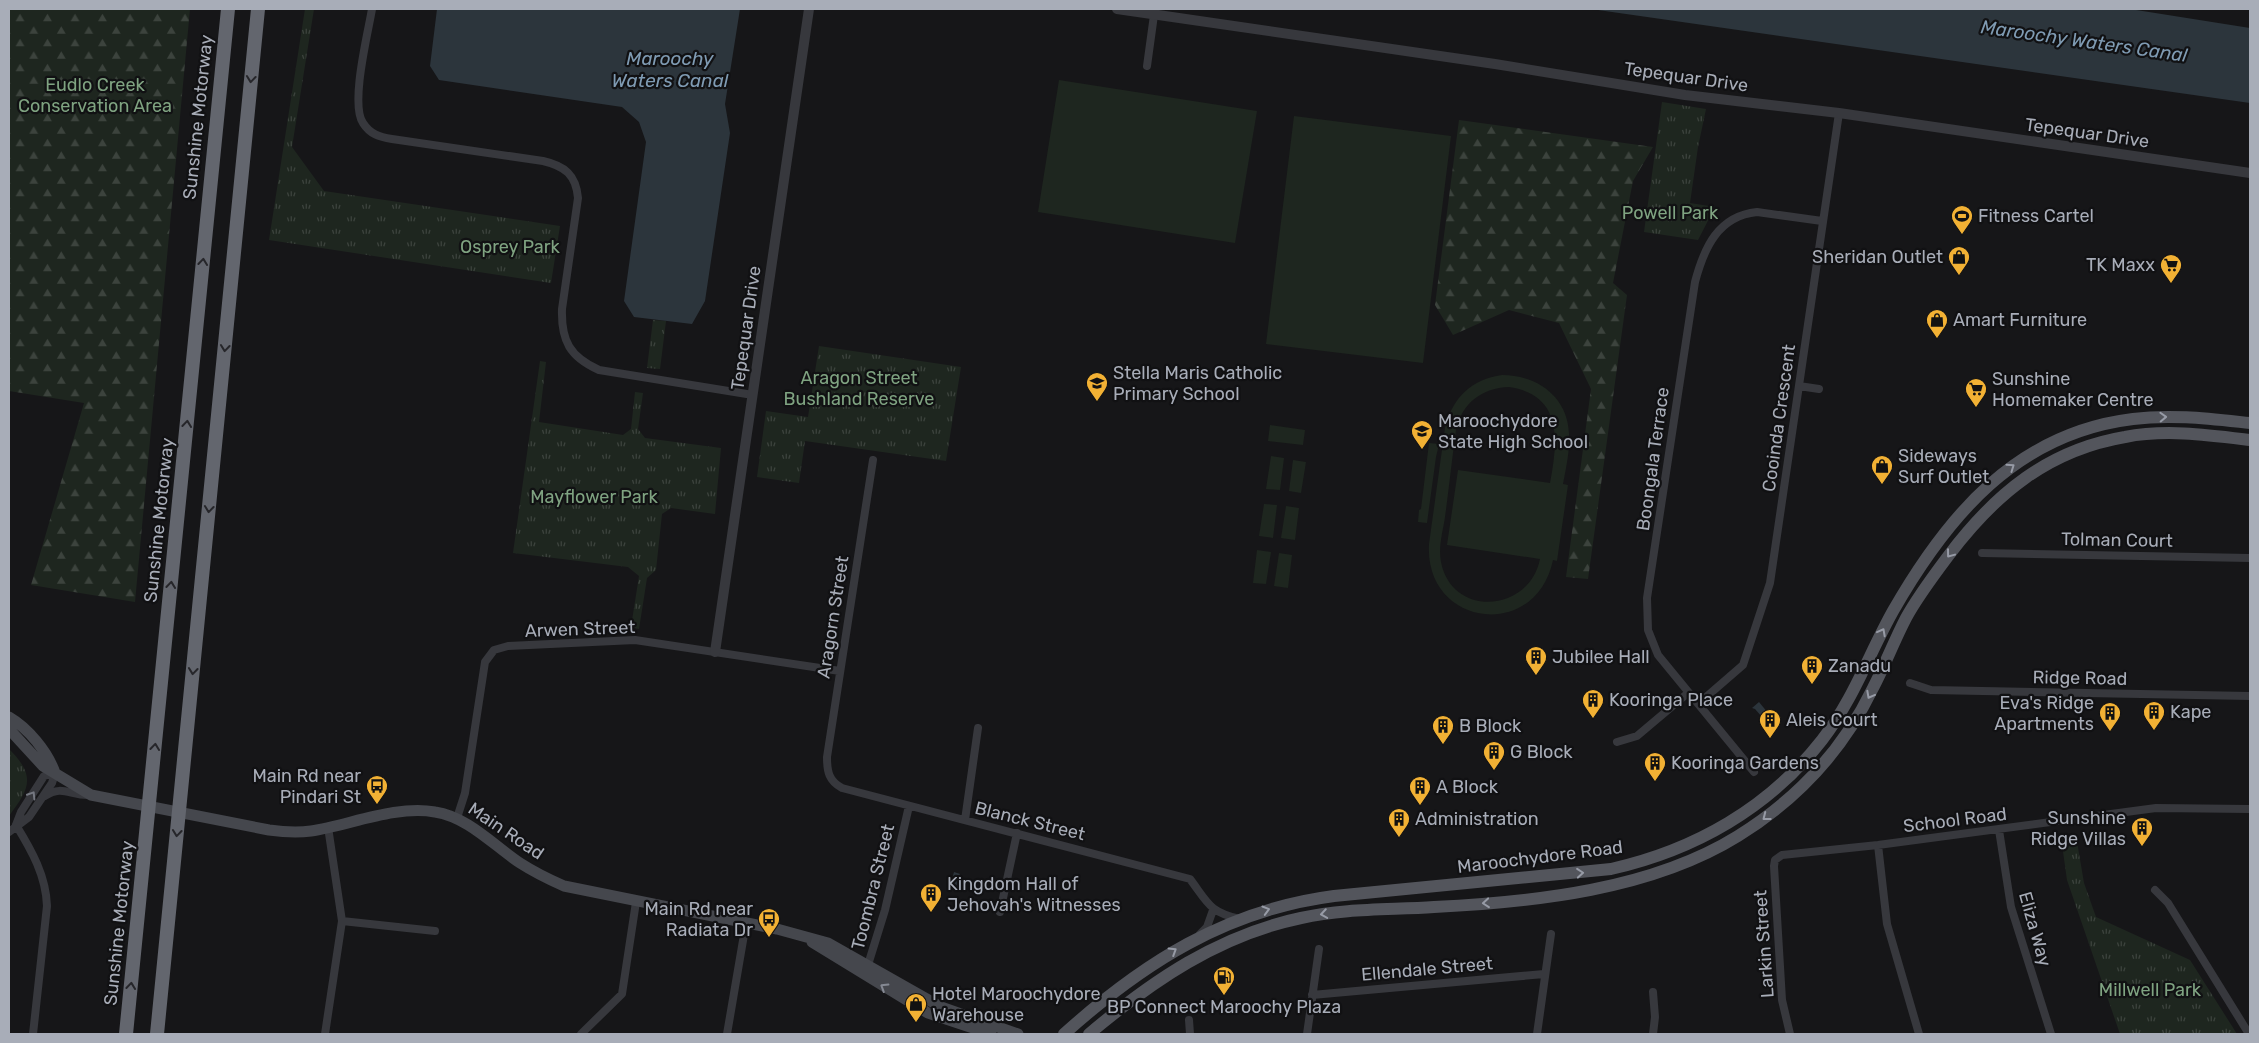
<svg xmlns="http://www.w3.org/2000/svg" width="2259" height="1043" viewBox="0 0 2259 1043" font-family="Rubik,sans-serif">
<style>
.grass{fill:url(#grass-tufts)}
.forest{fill:url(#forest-firs)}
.garden{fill:#1e261f;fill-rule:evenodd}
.water{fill:#2c353c}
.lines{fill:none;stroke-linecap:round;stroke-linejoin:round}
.minor{stroke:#37383d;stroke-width:8}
.tertiary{stroke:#37383d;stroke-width:10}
.secondary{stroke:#45474d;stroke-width:11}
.primary{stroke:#53555c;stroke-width:12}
.motorway{stroke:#63666e;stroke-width:14}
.oneway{stroke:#26262a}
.oneway2{stroke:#979ba6}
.oneway3{stroke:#757881}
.oneway4{stroke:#858993}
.labels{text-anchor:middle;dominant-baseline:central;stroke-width:4.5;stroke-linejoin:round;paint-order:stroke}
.street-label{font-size:18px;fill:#a8adb8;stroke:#111113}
.park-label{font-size:18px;fill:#7fa381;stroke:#111113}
.poi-label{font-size:18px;fill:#a8adb8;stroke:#111113;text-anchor:start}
.water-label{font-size:19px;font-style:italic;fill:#7f9bb3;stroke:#111113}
</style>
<defs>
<pattern id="grass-tufts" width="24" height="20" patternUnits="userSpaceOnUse" patternTransform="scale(1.25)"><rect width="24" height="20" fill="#1e261f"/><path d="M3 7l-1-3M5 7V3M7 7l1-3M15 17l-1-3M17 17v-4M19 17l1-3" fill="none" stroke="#3c433d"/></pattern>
<pattern id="forest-firs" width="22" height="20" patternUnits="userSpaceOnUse" patternTransform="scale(1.25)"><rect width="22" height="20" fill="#1e261f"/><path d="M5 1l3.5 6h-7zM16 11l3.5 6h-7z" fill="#3c433d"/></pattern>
</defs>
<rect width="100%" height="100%" fill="#161618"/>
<path class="grass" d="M305 9H314L292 147 324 191 560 226 551 283 269 240Z
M1662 102 1706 109 1698 147 1690 203 1715 207 1698 240 1644 232Z
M653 320 666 321 660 369 647 368Z
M819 346 961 367 946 461 805 441 799 483 757 477 766 411 808 417Z
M540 361 546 362 539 422 623 435 631 429 635 392 643 393 638 429 645 438 721 448 715 514 671 508 662 514 656 570 647 578 639 629 631 627 639 576 628 567 513 553Z
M9 749C36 776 30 788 9 816Z
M2076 836 2084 883 2096 917 2190 960 2237 1034H2120L2067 880 2061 837Z"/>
<path class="forest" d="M9 9H190L135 602 31 585 84 403 9 391Z
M1459 120 1653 147 1633 181 1613 283 1627 295 1588 579 1566 577 1591 389 1559 323 1509 310 1453 335 1435 305Z"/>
<path class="garden" d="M1059 80 1257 111 1235 243 1038 212Z
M1294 116 1451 136 1423 363 1266 344Z
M1502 375C1537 375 1568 397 1569 434 1570 451 1566 468 1563 484L1568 485 1557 561 1553 560C1536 642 1424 627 1429 544L1445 428C1452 398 1472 379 1502 375ZM1509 387C1563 395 1558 441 1550 483L1458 470 1447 545 1540 559C1529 613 1452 618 1441 562 1438 547 1443 531 1445 517 1449 488 1452 459 1456 430 1462 403 1482 388 1509 387Z
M1270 425 1305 430 1303 445 1268 441Z
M1429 443 1439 444 1436 457 1427 523 1418 522 1419 510 1421 509Z
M1271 456 1284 458 1280 490 1266 489Z
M1293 460 1306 462 1301 493 1289 491Z
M1264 504 1277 505 1273 538 1259 536Z
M1286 506 1299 508 1295 540 1281 538Z
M1257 550 1271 552 1266 584 1253 583Z
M1279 553 1292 555 1288 588 1274 586Z"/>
<path class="water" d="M437 9H740L725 104 730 133 705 301 692 324 634 317 624 301 646 142 639 122 622 107 439 80 430 66Z
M1591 9H2130L2250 28V103Z
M1759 702 1768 713 1762 717 1755 709 1752 708Z
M954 872 960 874 957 888 950 886Z"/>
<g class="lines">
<path class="minor" d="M372 9C368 33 350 104 363 123 370 134 379 137 392 139L543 161C565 166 576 175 578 198L562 309C561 341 570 357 599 370L753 395
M1147 66 1154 15
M1799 386 1819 389
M873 460 827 757C827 772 829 781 842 788L1190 879C1208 903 1209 912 1240 919
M1982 553 2250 558
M1910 683 1931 690 2250 696
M1698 704 1743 665 1770 583 1839 113
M1617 742 1637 736 1688 693
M1754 772 1658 655 1648 630 1647 598 1695 282C1704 248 1718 216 1757 212L1822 221
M45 796C62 785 69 795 88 795
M457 818 465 793 485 662 494 650 508 646 635 640 840 671
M965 820 978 728
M16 825C32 851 46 876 47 906L33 1034
M16 825 21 812 44 776 55 773
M1999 830 2011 907 2051 1034
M9 832 29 817 52 783 55 773
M1878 845 1887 924 1919 1034
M2155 890 2168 903 2249 1034
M1000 912 1017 833
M342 921 435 931
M1200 934 1207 927 1213 910
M867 968 885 910 909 806
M1312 995 1544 974
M1189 1020 1190 1034
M325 1034 342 921 328 827
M581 1034 622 994 636 902
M727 1034 746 923
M1307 1034 1319 949
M1537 1034 1551 934
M1653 1034 1655 1017 1653 992
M1790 1034 1782 1000 1774 866 1775 860 1782 855 1878 845 2156 808 2250 809"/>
<path class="tertiary" d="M1117 9 1495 64 1685 95 1839 113 2250 173
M715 652 809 9"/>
<path class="secondary" d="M9 717C28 728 48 752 55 773
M9 729 43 766 91 795 269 830C283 832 297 833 311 831 350 825 396 805 435 812 468 817 493 845 520 863 534 872 548 879 564 886L777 929 828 943 941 1007 1018 1034
M812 942 928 1013 991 1034"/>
<path class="primary" d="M1064 1034C1143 963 1226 910 1334 896L1611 869C1695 850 1769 808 1822 740 1853 700 1869 654 1893 611 1948 515 2017 433 2133 419 2172 414 2211 419 2250 423
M1089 1034C1152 981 1219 935 1301 918 1345 908 1390 910 1434 907 1534 902 1651 890 1738 836 1796 800 1843 750 1873 688 1885 665 1894 641 1906 618 1918 596 1934 575 1949 555 1995 494 2048 450 2125 437 2166 429 2209 435 2250 440"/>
<path class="motorway" d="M126 1034 228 9
M157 1034 258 9"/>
</g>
<defs><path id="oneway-chevron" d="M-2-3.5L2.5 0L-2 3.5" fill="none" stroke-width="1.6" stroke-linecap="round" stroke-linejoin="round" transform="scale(1.25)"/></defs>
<g class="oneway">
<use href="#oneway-chevron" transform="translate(251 79) rotate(96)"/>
<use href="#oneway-chevron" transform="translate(203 262) rotate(-84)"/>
<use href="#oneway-chevron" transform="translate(225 348) rotate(96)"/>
<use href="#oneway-chevron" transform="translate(187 424) rotate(-84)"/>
<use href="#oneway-chevron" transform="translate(209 509) rotate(96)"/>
<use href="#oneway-chevron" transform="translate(171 585) rotate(-84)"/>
<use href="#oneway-chevron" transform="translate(193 671) rotate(96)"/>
<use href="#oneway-chevron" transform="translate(155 747) rotate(-84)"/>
<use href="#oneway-chevron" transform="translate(177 833) rotate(96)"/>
<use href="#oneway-chevron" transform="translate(131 986) rotate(-84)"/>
</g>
<g class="oneway2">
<use href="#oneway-chevron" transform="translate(2163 417) rotate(-2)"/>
<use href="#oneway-chevron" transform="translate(2011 467) rotate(-35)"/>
<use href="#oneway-chevron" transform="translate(1950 554) rotate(127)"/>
<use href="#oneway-chevron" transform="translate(1882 632) rotate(-62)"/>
<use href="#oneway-chevron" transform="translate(1870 695) rotate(118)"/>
<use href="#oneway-chevron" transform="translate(1766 817) rotate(142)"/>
<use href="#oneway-chevron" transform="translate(1580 873) rotate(-5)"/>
<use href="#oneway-chevron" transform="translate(1486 903) rotate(175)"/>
<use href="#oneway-chevron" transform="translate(1266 910) rotate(-16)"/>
<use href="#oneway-chevron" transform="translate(1324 914) rotate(171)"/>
<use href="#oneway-chevron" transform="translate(1173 951) rotate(-32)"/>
</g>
<use class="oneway3" href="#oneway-chevron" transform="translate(32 795) rotate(-58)"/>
<use class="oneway4" href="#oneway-chevron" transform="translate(884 987) rotate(-148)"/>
<defs>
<g id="stadium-pin" transform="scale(1.125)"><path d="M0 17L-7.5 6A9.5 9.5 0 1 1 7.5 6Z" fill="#f2b134" stroke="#111113"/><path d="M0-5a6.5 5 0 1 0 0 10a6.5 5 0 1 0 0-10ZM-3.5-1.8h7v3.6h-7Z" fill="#111"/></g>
<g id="shop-pin" transform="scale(1.125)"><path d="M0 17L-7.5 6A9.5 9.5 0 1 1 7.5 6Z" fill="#f2b134" stroke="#111113"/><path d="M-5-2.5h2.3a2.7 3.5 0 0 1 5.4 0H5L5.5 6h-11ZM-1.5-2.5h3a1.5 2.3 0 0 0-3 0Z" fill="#111"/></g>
<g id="supermarket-pin" transform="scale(1.125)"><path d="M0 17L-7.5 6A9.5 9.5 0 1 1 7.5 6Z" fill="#f2b134" stroke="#111113"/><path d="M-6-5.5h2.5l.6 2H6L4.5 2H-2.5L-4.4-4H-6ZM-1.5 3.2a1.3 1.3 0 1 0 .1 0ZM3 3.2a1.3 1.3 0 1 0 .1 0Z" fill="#111"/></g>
<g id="school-pin" transform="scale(1.125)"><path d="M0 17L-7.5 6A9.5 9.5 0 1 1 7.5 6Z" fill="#f2b134" stroke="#111113"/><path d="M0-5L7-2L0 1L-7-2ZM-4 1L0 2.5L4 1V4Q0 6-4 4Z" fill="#111"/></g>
<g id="building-pin" transform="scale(1.125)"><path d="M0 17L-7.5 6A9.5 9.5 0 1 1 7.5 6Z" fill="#f2b134" stroke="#111113"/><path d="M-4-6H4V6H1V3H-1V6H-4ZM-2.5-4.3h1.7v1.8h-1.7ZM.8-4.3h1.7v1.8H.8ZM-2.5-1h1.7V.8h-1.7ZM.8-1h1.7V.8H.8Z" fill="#111"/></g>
<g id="bus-pin" transform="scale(1.125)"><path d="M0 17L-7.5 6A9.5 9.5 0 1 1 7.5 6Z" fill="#f2b134" stroke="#111113"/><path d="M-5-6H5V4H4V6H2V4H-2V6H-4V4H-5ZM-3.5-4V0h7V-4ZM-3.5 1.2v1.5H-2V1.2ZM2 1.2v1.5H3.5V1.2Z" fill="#111"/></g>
<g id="fuel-pin" transform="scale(1.125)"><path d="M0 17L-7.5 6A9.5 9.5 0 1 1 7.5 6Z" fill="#f2b134" stroke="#111113"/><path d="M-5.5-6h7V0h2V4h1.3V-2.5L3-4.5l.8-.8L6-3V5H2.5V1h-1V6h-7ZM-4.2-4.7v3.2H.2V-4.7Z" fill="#111"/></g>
</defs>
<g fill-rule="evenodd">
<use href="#stadium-pin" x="1962" y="216"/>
<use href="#shop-pin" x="1959" y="257"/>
<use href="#supermarket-pin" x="2171" y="265"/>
<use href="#shop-pin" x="1937" y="320"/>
<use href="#school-pin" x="1097" y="383"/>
<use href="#supermarket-pin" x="1976" y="389"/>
<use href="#school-pin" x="1422" y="431"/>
<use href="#shop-pin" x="1882" y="466"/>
<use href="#building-pin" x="1536" y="657"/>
<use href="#building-pin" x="1812" y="666"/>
<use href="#building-pin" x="1593" y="700"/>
<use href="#building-pin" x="2154" y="712"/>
<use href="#building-pin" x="2110" y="713"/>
<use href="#building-pin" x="1770" y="720"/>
<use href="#building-pin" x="1443" y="726"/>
<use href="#building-pin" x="1494" y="752"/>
<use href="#building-pin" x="1655" y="763"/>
<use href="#bus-pin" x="377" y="786"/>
<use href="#building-pin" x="1420" y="787"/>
<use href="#building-pin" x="1399" y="819"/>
<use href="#building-pin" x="2142" y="828"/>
<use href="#building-pin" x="931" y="894"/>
<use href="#bus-pin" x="769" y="919"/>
<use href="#fuel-pin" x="1224" y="977"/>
<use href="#shop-pin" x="916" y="1004"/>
</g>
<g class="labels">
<g class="street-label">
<text transform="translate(1686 77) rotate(8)">Tepequar Drive</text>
<text transform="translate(198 117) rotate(-84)">Sunshine Motorway</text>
<text transform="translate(2087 133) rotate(8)">Tepequar Drive</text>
<text transform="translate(746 328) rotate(-82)">Tepequar Drive</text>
<text transform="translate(1779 418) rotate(-82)">Cooinda Crescent</text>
<text transform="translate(1653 459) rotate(-82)">Boongala Terrace</text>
<text transform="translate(159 520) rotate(-84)">Sunshine Motorway</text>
<text transform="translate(2117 540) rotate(1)">Tolman Court</text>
<text transform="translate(833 617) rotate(-81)">Aragorn Street</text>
<text transform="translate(580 629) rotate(-2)">Arwen Street</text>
<text transform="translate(2080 678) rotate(1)">Ridge Road</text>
<text transform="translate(1955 820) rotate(-7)">School Road</text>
<text transform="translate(1030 821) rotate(14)">Blanck Street</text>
<text transform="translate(506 831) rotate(34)">Main Road</text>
<text transform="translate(1540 857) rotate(-7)">Maroochydore Road</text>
<text transform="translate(873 887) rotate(-76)">Toombra Street</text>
<text transform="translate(119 923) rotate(-84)">Sunshine Motorway</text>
<text transform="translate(2035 929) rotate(74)">Eliza Way</text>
<text transform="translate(1764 944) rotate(-94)">Larkin Street</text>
<text transform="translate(1427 969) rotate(-5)">Ellendale Street</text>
</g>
<g class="park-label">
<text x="95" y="85">Eudlo Creek<tspan x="95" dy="21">Conservation Area</tspan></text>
<text x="1670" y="213">Powell Park</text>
<text x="510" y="247">Osprey Park</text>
<text x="859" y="378">Aragon Street<tspan x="859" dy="21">Bushland Reserve</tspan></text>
<text x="594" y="497">Mayflower Park</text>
<text x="2150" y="990">Millwell Park</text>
</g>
<g class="poi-label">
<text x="1978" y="216">Fitness Cartel</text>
<text x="1943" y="257" text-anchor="end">Sheridan Outlet</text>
<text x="2155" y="265" text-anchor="end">TK Maxx</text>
<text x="1953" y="320">Amart Furniture</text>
<text x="1113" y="373">Stella Maris Catholic<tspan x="1113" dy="21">Primary School</tspan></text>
<text x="1992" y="379">Sunshine<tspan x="1992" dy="21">Homemaker Centre</tspan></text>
<text x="1438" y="421">Maroochydore<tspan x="1438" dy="21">State High School</tspan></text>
<text x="1898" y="456">Sideways<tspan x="1898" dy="21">Surf Outlet</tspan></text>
<text x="1552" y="657">Jubilee Hall</text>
<text x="1828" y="666">Zanadu</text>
<text x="1609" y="700">Kooringa Place</text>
<text x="2094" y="703" text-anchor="end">Eva's Ridge<tspan x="2094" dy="21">Apartments</tspan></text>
<text x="2170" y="712">Kape</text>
<text x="1786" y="720">Aleis Court</text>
<text x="1459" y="726">B Block</text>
<text x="1510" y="752">G Block</text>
<text x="1671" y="763">Kooringa Gardens</text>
<text x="361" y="776" text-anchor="end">Main Rd near<tspan x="361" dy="21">Pindari St</tspan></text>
<text x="1436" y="787">A Block</text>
<text x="2126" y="818" text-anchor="end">Sunshine<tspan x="2126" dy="21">Ridge Villas</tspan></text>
<text x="1415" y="819">Administration</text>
<text x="947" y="884">Kingdom Hall of<tspan x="947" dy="21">Jehovah's Witnesses</tspan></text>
<text x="753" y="909" text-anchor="end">Main Rd near<tspan x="753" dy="21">Radiata Dr</tspan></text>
<text x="932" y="994">Hotel Maroochydore<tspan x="932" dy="21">Warehouse</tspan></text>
<text x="1224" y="1007" text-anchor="middle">BP Connect Maroochy Plaza</text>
</g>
<g class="water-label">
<text transform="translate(2084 41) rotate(8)">Maroochy Waters Canal</text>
<text x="670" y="58">Maroochy<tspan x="670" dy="22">Waters Canal</tspan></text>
</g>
</g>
<rect width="2259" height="1043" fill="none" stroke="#a8adb8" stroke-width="20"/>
</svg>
